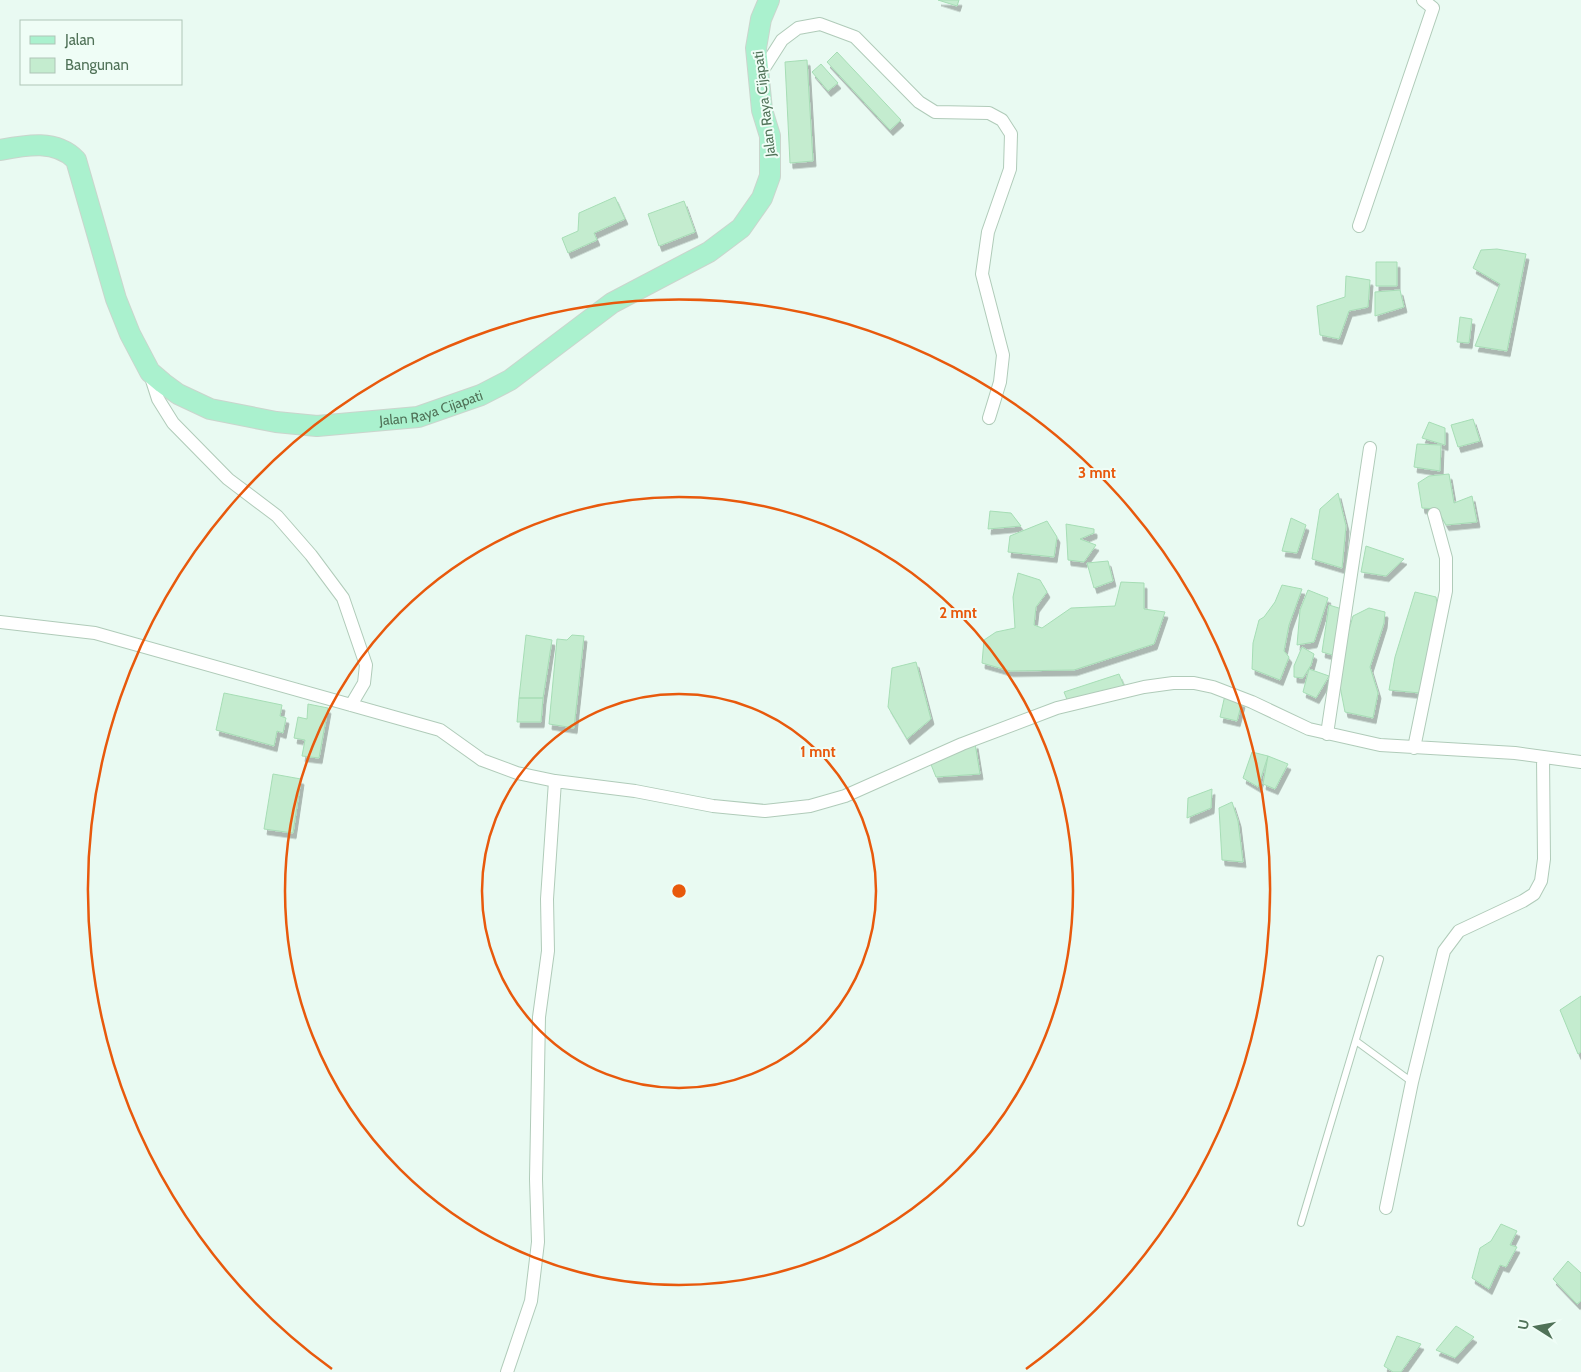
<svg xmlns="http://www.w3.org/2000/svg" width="1581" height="1372" viewBox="0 0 1581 1372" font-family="Cabin,sans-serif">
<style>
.building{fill:#c4eccf;stroke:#a6ddb5;filter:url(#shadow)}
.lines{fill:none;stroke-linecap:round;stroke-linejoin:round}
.service-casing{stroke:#b0cbb9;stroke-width:8}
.minor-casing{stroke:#b0cbb9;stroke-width:14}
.primary-casing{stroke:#cad5cd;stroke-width:22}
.service{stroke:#fff;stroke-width:6}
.minor{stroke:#fff;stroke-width:12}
.primary{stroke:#aaf1ce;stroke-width:20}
.ring{fill:none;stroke:#e8590c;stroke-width:2.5}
.labels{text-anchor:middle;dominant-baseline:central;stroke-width:4;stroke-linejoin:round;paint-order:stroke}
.street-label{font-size:14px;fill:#507258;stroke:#effdf6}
.centre{fill:#e8590c;stroke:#effdf6;stroke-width:2.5}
.ring-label{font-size:15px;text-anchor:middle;font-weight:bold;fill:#e8590c;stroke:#effdf6;stroke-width:4;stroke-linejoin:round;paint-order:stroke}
</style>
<defs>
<filter id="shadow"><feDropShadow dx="3" dy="5.5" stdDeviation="0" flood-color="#0004"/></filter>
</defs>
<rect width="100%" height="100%" fill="#e9faf2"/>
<path class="building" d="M938 0H959L957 6Z
M837 52 901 120 890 130 827 62Z
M807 60 813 161 790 163 785 62Z
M821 64 838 83 828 91 812 72Z
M615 197 625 219 594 233 597 240 568 253 562 238 578 231 579 213Z
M684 201 695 232 659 246 648 214Z
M1497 249 1526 254 1507 351 1475 346 1500 284 1473 268 1481 250Z
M1376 262H1397V286H1376Z
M1346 276 1370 280 1368 307 1349 311 1339 339 1320 335 1317 306 1345 297Z
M1400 290 1404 307 1375 316V292Z
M1460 317 1472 319 1469 343 1457 342Z
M1473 419 1480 441 1458 447 1451 425Z
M1429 422 1445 428V445L1422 438Z
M1417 444 1441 445 1440 471 1414 467Z
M1449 474 1454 503 1472 496 1477 522 1446 525 1437 509 1422 508 1418 483 1429 476Z
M1338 493 1346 526 1342 568 1312 559 1320 509Z
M990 511 1011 513 1021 526 988 529Z
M1291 518 1306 525 1297 553 1282 551Z
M1047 521 1057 537 1054 557 1008 552 1010 536Z
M1066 524 1094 529V533L1080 539 1096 545 1084 562 1068 560Z
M1366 546 1404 559 1386 576 1361 572Z
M1108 561 1113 581 1094 588 1087 563Z
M1018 573 1040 580 1047 592 1036 607 1034 625 1042 628 1071 608 1115 606 1121 582 1144 583V609L1165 612 1154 644 1074 670 1010 671 982 663 984 640 996 632 1015 628 1013 597Z
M1282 585 1302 589 1289 625 1284 651 1289 657 1280 680 1252 669 1253 643 1259 620 1264 617 1275 602Z
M1308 590 1328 598 1314 642 1297 645 1300 610Z
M1415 592 1436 597 1438 610 1420 693 1389 690 1395 657Z
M1329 605 1342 609 1336 656 1322 652Z
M1369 608 1385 612 1384 623 1370 667 1378 693 1373 718 1345 712 1337 671 1353 616Z
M526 635 552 640 543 698H519Z
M572 635 584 636 574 728 549 724 557 639 567 640Z
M1302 647 1314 654 1311 665 1303 678 1294 677V666Z
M916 662 931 719 907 739 888 707 892 668Z
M1309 669 1329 676 1316 698 1303 692Z
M1119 674 1124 686 1068 702 1064 692Z
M224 693 282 705 280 716 286 718 283 733 277 731 274 746 216 730Z
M1225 695 1242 702 1237 721 1220 717Z
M519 698H543L541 722H517Z
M308 704 328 708 319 758 302 756 305 740 294 738 298 717 307 719Z
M975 743 980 774 936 777 930 762Z
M1252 752 1268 756 1258 787 1243 778Z
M1268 756 1288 764 1275 789 1263 784Z
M273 774 301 779 293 833 264 829Z
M1212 789 1211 808 1187 818 1188 798Z
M1232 802 1238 821 1243 862 1222 860 1219 808Z
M1581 996V1052L1578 1054 1560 1010Z
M1501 1224 1517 1231 1510 1245 1517 1247 1506 1267 1500 1265 1489 1289 1472 1278 1480 1248 1491 1241Z
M1568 1261 1581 1273V1301L1577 1304 1553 1279Z
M1456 1326 1474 1337 1455 1358 1436 1350Z
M1397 1336 1421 1344 1401 1372H1393L1384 1366Z"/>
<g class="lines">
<g class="service-casing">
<path id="service" d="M1356 1041 1412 1082
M1301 1223 1380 959"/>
</g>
<g class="minor-casing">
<path id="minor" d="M759 76 782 40 798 28 820 24 855 37 919 102 935 112 989 113 1002 120 1011 134 1010 169 988 232 982 274 1003 355 1000 382 989 418
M1359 226 1433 8 1423 0
M150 374 158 399 173 423 228 479 277 516 311 555 343 598 366 665 364 683 351 705
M0 622 95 633 440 730 482 760 517 773 555 781 635 791 713 806 765 811 810 806 845 796 962 744 1057 708 1144 687 1173 683H1194L1213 687 1252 702 1309 729 1380 745 1515 753 1581 762
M1327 734 1370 448
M1414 748 1446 591V558L1434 514
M1386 1208 1412 1082 1444 951 1459 931 1523 901 1534 894 1541 881 1544 859 1543 757
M507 1372 531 1301 538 1242 536 1179 539 1017 548 951 547 899 555 781"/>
</g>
<g class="primary-casing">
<g id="primary">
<path id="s1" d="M0 150C26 145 56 139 76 160L116 299 130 334 150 372 163 383 178 394 210 409 276 422 317 426 418 417 481 395 510 380 612 303 709 252 741 228 762 198 770 176V136L762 110 756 48 761 19 769 0"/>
</g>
</g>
<use href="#service" class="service"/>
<use href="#minor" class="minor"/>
<use href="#primary" class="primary"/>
</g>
<g class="ring">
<circle cx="679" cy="891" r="197"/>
<circle cx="679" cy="891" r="394"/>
<path d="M332 1369A591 591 0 1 1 1026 1369"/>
</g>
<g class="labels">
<g class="street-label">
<text transform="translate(764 104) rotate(-97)">Jalan Raya Cijapati</text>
<text stroke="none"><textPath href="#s1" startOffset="601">Jalan Raya Cijapati</textPath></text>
</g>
</g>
<circle cx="679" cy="891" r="8" class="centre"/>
<g class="ring-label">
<text x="1097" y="478">3 mnt</text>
<text x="958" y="618">2 mnt</text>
<text x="818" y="757">1 mnt</text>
</g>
<rect x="20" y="20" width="162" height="65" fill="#effdf6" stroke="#afc5b7"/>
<rect x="30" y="36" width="25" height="8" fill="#aaf1ce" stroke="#afc5b7"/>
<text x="65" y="45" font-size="15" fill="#507258">Jalan</text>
<rect x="30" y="58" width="25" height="15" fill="#c4eccf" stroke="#afc5b7"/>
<text x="65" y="70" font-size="15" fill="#507258">Bangunan</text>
<g transform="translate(1536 1327) rotate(281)" stroke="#effdf6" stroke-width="4" paint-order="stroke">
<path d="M0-4L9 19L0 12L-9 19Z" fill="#507258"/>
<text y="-8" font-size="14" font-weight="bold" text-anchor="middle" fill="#507258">U</text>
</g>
</svg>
